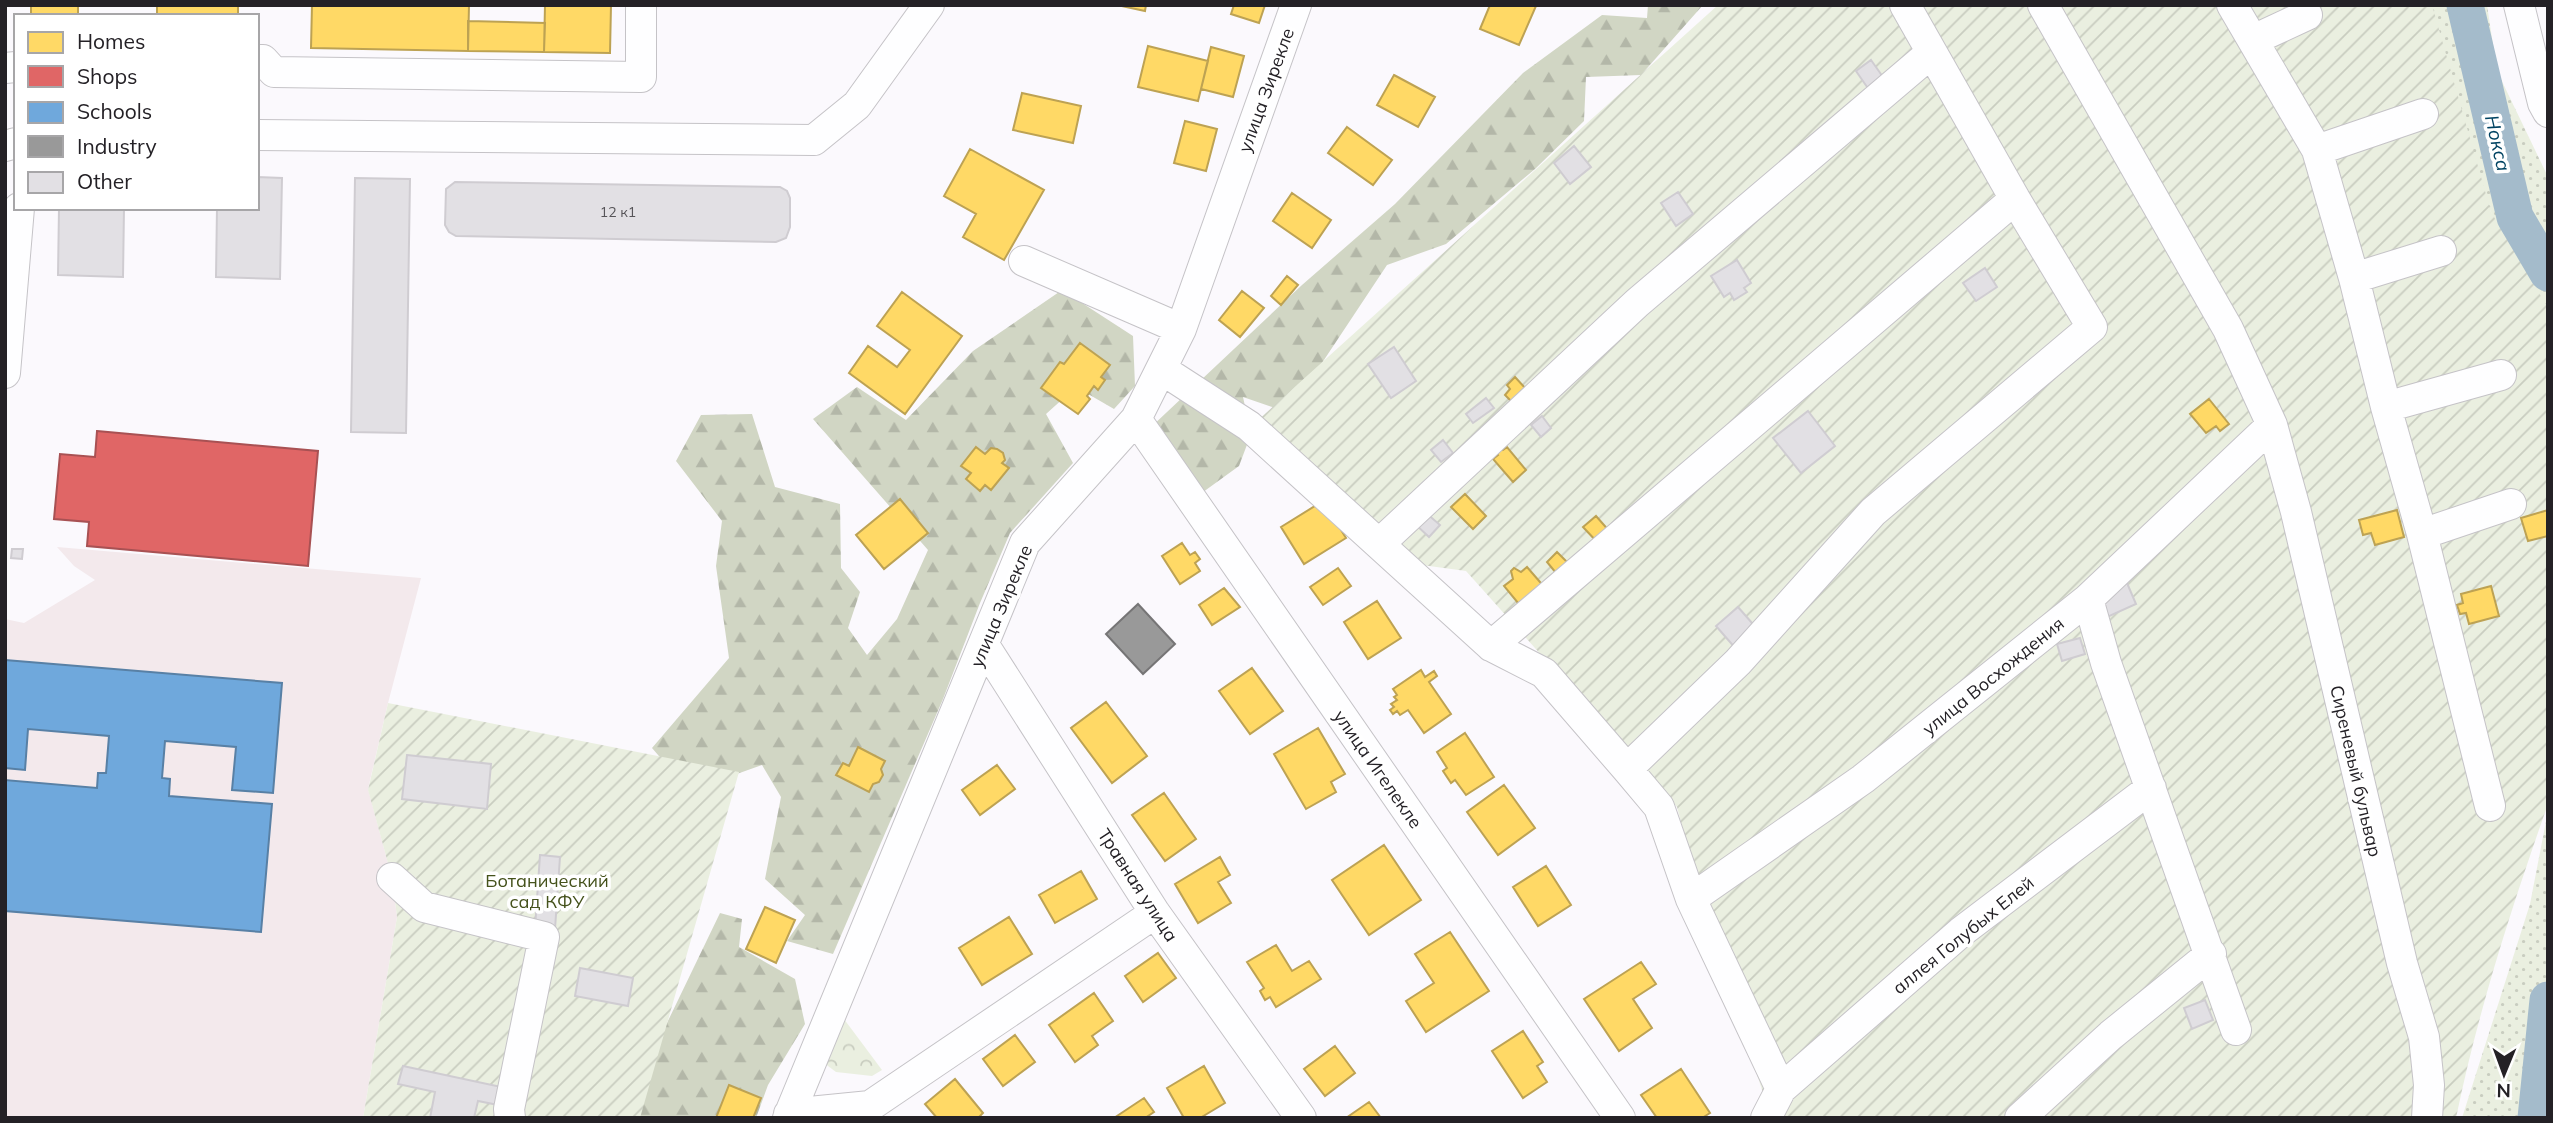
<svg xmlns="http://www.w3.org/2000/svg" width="2553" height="1123" viewBox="0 0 2553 1123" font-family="Mulish,sans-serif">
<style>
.education{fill:#f3e9ec}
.grass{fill:url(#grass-dots)}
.forest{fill:url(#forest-firs)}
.park{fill:url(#park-crowns)}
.garden{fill:url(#garden-furrows)}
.homes{fill:#ffd966;stroke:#bda253;stroke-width:2}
.shops{fill:#e06666;stroke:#a85153;stroke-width:2}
.schools{fill:#6fa8dc;stroke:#5880a5;stroke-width:2}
.industry{fill:#999;stroke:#767576;stroke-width:2}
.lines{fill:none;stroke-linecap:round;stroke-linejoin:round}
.river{stroke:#a4bbcb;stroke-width:37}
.building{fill:#e2e0e4;stroke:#cfccd1;stroke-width:2}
.minor-casing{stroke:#c5c3c7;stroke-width:32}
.minor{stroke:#fefeff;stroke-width:30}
.labels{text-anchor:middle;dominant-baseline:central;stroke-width:7;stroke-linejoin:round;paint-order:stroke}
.number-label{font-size:14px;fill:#565458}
.street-label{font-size:18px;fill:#242126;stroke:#fff}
.park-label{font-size:18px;fill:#45521c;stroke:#fff}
.water-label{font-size:19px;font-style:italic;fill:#004362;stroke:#fff}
</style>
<defs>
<pattern id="grass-dots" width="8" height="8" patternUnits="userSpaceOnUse" patternTransform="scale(1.75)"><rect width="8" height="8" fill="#eaefe0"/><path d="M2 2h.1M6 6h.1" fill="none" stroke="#c9cdc0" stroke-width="1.8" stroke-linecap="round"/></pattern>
<pattern id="forest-firs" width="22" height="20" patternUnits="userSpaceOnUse" patternTransform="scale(1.75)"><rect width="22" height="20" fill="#d1d6c4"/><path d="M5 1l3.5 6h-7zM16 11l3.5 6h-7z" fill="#b3b7a8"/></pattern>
<pattern id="park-crowns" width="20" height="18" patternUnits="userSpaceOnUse" patternTransform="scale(1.75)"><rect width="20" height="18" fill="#eaefe0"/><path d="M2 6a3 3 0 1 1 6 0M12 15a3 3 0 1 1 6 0" fill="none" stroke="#c9cdc0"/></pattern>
<pattern id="garden-furrows" width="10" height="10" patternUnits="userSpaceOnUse" patternTransform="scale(1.75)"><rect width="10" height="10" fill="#eaefe0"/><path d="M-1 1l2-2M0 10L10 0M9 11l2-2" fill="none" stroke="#c9cdc0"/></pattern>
</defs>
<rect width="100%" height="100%" fill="#fbf9fd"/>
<path class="education" d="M57 547 421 578 388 703 368 789 392 878 397 917 363 1118H5V619L24 623 95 580 74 566Z"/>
<path class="grass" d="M2426 5H2487L2497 71 2548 177V350L2478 181Z
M2548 811V1118H2462L2530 904Z"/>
<path class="forest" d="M1648 5H1703L1641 75 1586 77 1584 121 1535 169 1446 244 1387 265 1320 366 1301 417 1243 397 1251 434 1239 466 1199 495 1150 428 1302 285 1395 204 1523 73 1602 15 1647 18Z
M1062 290 1133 336 1135 386 1114 409 1076 387 1046 414 1073 463 1010 533 980 603 943 699 833 954 787 941 805 915 765 879 781 797 762 765 689 791 652 748 729 658 716 566 722 521 676 461 701 415 752 414 775 487 840 504 841 568 860 592 848 628 867 655 897 619 928 550 813 419 857 387 906 420 973 351Z
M720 913 742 919 739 947 795 979 805 1024 768 1085 756 1118H629L666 1025Z"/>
<path class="park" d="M841 1015 882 1070 872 1076 836 1072 816 1057Z"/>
<path class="garden" d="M1718 5H2432L2491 212 2548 308V804C2512 906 2478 1011 2456 1118H1771L1702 903 1677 807 1466 571 1407 563 1256 422Z
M388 703 739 772 640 1118H363L397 917 392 878 368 790Z"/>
<path class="homes" d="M31 5H78V15L120 16H31Z
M157 5H238V16H157Z
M312 5H469L468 51 311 48Z
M545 5H611L610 53 544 52Z
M1117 5H1146L1145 11Z
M1234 5H1265L1259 23 1231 14Z
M1490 5 1536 6 1519 45 1480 29Z
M468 21 545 23 544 52 468 51Z
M1148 46 1208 61 1198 101 1138 87Z
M1211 47 1244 56 1233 97 1201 89Z
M1394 75 1435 97 1418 127 1377 105Z
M1022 93 1081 106 1073 143 1013 130Z
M1185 121 1217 129 1206 171 1174 163Z
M1347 127 1392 160 1373 185 1328 153Z
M970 149 1044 190 1004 260 963 237 976 214 944 196Z
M1292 193 1331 220 1312 248 1273 221Z
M1287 276 1298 285 1281 305 1271 296Z
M1242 291 1264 308 1240 337 1219 320Z
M902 292 962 336 905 414 849 373 868 346 897 367 910 350 877 326Z
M1080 343 1110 365 1101 377 1105 380 1098 390 1094 386 1087 396 1090 399 1078 414 1041 388 1060 362 1064 364Z
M1515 377 1527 390 1513 403 1505 395 1510 389 1507 385Z
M2209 399 2229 424 2220 431 2216 426 2206 433 2190 414Z
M976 447 985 454 991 448 997 449 1003 453 1005 460 1002 463 1009 468 991 490 985 485 980 491 966 479 971 473 961 466Z
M1500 447 1503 450 1507 447 1526 470 1513 482 1493 459 1498 455 1495 451Z
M1465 494 1486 516 1473 529 1451 507Z
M900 499 928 533 884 569 856 535Z
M1323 501 1346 538 1304 564 1281 527Z
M2397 510 2404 537 2375 545 2371 533 2363 535 2359 520Z
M2548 510V536L2528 541 2521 518Z
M1596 516 1611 533 1599 544 1583 527Z
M1182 543 1190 555 1195 552 1200 559 1195 563 1200 571 1180 584 1162 556Z
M1557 552 1573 568 1561 579 1547 562Z
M1527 567 1546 589 1523 609 1504 586 1513 579 1511 571 1514 568 1521 572Z
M1338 568 1351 586 1323 605 1310 587Z
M2491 586 2499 616 2469 624 2466 613 2460 614 2457 605 2463 603 2461 594Z
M1224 588 1240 607 1212 625 1199 605Z
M1377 601 1401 638 1368 659 1344 622Z
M1252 668 1283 711 1250 734 1219 691Z
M1421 670 1425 677 1434 671 1437 676 1429 682 1451 714 1424 733 1408 710 1400 715 1397 711 1393 714 1390 710 1394 707 1391 704 1397 700 1394 697 1397 695 1393 689Z
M1106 702 1147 756 1112 783 1071 728Z
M1318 728 1345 774 1331 782 1336 792 1306 809 1274 754Z
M1465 733 1494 777 1466 795 1455 780 1451 783 1443 771 1447 768 1437 752Z
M858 747 885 761 881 769 883 775 879 782 873 784 869 792 836 775 843 763 849 766Z
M997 765 1015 789 980 815 962 790Z
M1504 785 1535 828 1498 855 1467 812Z
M1164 793 1196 839 1165 861 1132 815Z
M1384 845 1421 900 1369 935 1332 880Z
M1220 857 1230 875 1218 882 1231 903 1198 923 1175 884Z
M1546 866 1571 905 1538 926 1513 887Z
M1081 871 1097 899 1055 923 1039 895Z
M765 907 795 920 776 963 746 949Z
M1009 917 1032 954 982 985 959 948Z
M1450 932 1489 991 1426 1032 1406 1001 1434 983 1415 954Z
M1276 945 1292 971 1309 961 1321 979 1276 1007 1270 997 1265 1000 1260 991 1264 988 1247 962Z
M1158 953 1176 978 1143 1002 1125 976Z
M1641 962 1656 984 1633 999 1652 1028 1619 1051 1584 999Z
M1094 993 1113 1021 1092 1036 1098 1045 1075 1062 1049 1025Z
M1523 1031 1543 1062 1537 1066 1547 1082 1523 1098 1492 1051Z
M1015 1035 1035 1062 1003 1086 983 1059Z
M1335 1046 1355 1073 1325 1096 1304 1069Z
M1204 1066 1225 1103 1200 1118H1184L1167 1088Z
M1681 1069 1710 1113 1702 1118H1657L1641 1095Z
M955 1079 983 1113 978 1118H937L925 1104Z
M729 1085 761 1098 753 1118H716Z
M1144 1098 1154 1112 1145 1118H1114Z
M1369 1102 1381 1118H1346Z"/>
<path class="shops" d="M97 431 318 451 308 566 87 546 89 522 54 519 60 454 95 457Z"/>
<path class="schools" d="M5 660 282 683 273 793 232 790 236 747 165 741 162 778 170 779 169 796 272 804 261 932 5 911V780L97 788 98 773H106L109 736 28 729 25 770 5 768Z"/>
<path class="industry" d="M1138 604 1175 644 1143 674 1106 634Z"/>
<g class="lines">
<path class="river" d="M2465 5 2515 217 2548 273
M2536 1118 2548 1000"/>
</g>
<path class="building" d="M1871 60 1890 87 1874 97 1856 71Z
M1574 146 1591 167 1570 184 1554 163Z
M257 177 282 178 280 279 216 277 217 208H257Z
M355 178 410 179 406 433 351 432Z
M455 182 780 187 787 191 790 198V227L786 238 776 242 456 236 449 232 445 225 446 189Z
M1678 192 1693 214 1676 226 1661 203Z
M59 208H124L123 277 58 275Z
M1737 260 1751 283 1744 288 1747 292 1734 300 1730 293 1724 297 1711 276Z
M1985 268 1997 287 1976 301 1963 283Z
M1394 347 1416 381 1391 398 1368 364Z
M1486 398 1494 408 1473 423 1466 414Z
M1808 411 1835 446 1801 473 1773 438Z
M1542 416 1551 428 1541 437 1531 425Z
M1443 440 1453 453 1441 462 1431 450Z
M1425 512 1440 525 1429 537 1415 524Z
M12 549H23L22 559 11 558Z
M2127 583 2136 604 2105 618 2098 602 2107 592Z
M1738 607 1759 631 1737 650 1716 626Z
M2080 638 2085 654 2062 661 2057 644Z
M407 755 491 764 487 809 402 799Z
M540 855 560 857 555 929 535 928Z
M580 968 633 978 628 1006 575 996Z
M2205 1000 2213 1020 2192 1029 2184 1008Z
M403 1066 506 1088 503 1106 478 1101 474 1118H430L435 1092 398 1084Z"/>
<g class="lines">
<g class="minor-casing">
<path id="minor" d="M2043 5 2228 329 2272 425 2296 512 2402 963 2424 1037 2429 1085 2427 1118
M2232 5 2317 150 2354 278 2386 407 2422 534 2490 806
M2519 5 2543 103 2548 112
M2253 40 2307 15
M257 60H263L274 72 641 77V5
M5 68 16 67
M257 135 814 140 857 105 929 5
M5 146 16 143
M2317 150 2423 114
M1024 261 1181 329
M2354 278 2441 251
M1161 369 1249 426 1491 646 1544 673 1627 769 1659 807 1691 899 1781 1089
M5 373 19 208
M2386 407 2501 375
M1136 419 1620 1118
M2422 534 2511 504
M1379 544 1637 303 1931 53
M2088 599 2106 663 2236 1030
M984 645 1155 913 1301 1118
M1491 646 2015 199
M1627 769 1738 662 1873 512 2092 327 2015 199 1905 5
M392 878 424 907 544 937 509 1109 510 1118
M1691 899 1863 779 2088 599 2272 425
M789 1114 870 1106 1155 913
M788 1118 1025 543 1136 419 1181 329 1296 5
M1766 1118 1781 1089 1961 932 2151 788
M2020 1118 2111 1035 2211 954"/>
</g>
<use href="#minor" class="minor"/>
</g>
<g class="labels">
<g class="number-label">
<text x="618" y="212">12 к1</text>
</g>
<g class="street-label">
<text transform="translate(1266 90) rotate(-70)">улица Зирекле</text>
<text transform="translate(1001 606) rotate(-67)">улица Зирекле</text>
<text transform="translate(1993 676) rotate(-39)">улица Восхождения</text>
<text transform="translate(1378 769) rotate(55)">улица Игелекле</text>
<text transform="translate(2356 771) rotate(77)">Сиреневый бульвар</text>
<text transform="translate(1138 885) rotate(57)">Травная улица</text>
<text transform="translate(1963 935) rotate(-39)">аллея Голубых Елей</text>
</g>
<g class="park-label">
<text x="547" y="880">Ботанический<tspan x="547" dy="21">сад КФУ</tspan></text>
</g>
<g class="water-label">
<text transform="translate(2498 143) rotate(77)">Нокса</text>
</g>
</g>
<rect width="2553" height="1123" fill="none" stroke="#242126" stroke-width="14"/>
<rect x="14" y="14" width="245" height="196" fill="#ffffff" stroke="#a7a6a8" stroke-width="2"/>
<rect x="28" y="32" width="35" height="21" fill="#ffd966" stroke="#a7a6a8" stroke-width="2"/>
<text x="77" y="49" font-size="21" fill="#242126">Homes</text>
<rect x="28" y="66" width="35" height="21" fill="#e06666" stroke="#a7a6a8" stroke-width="2"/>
<text x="77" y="84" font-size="21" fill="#242126">Shops</text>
<rect x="28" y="102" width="35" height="21" fill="#6fa8dc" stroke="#a7a6a8" stroke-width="2"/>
<text x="77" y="119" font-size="21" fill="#242126">Schools</text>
<rect x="28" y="136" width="35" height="21" fill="#999999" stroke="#a7a6a8" stroke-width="2"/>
<text x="77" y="154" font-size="21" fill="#242126">Industry</text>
<rect x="28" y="172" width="35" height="21" fill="#e2e0e4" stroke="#a7a6a8" stroke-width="2"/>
<text x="77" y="189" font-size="21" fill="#242126">Other</text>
<g transform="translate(2504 1074) rotate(181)" stroke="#ffffff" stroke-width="5" paint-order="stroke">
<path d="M0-5L12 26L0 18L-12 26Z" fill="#242126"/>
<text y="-10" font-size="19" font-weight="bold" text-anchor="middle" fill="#242126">N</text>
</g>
</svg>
